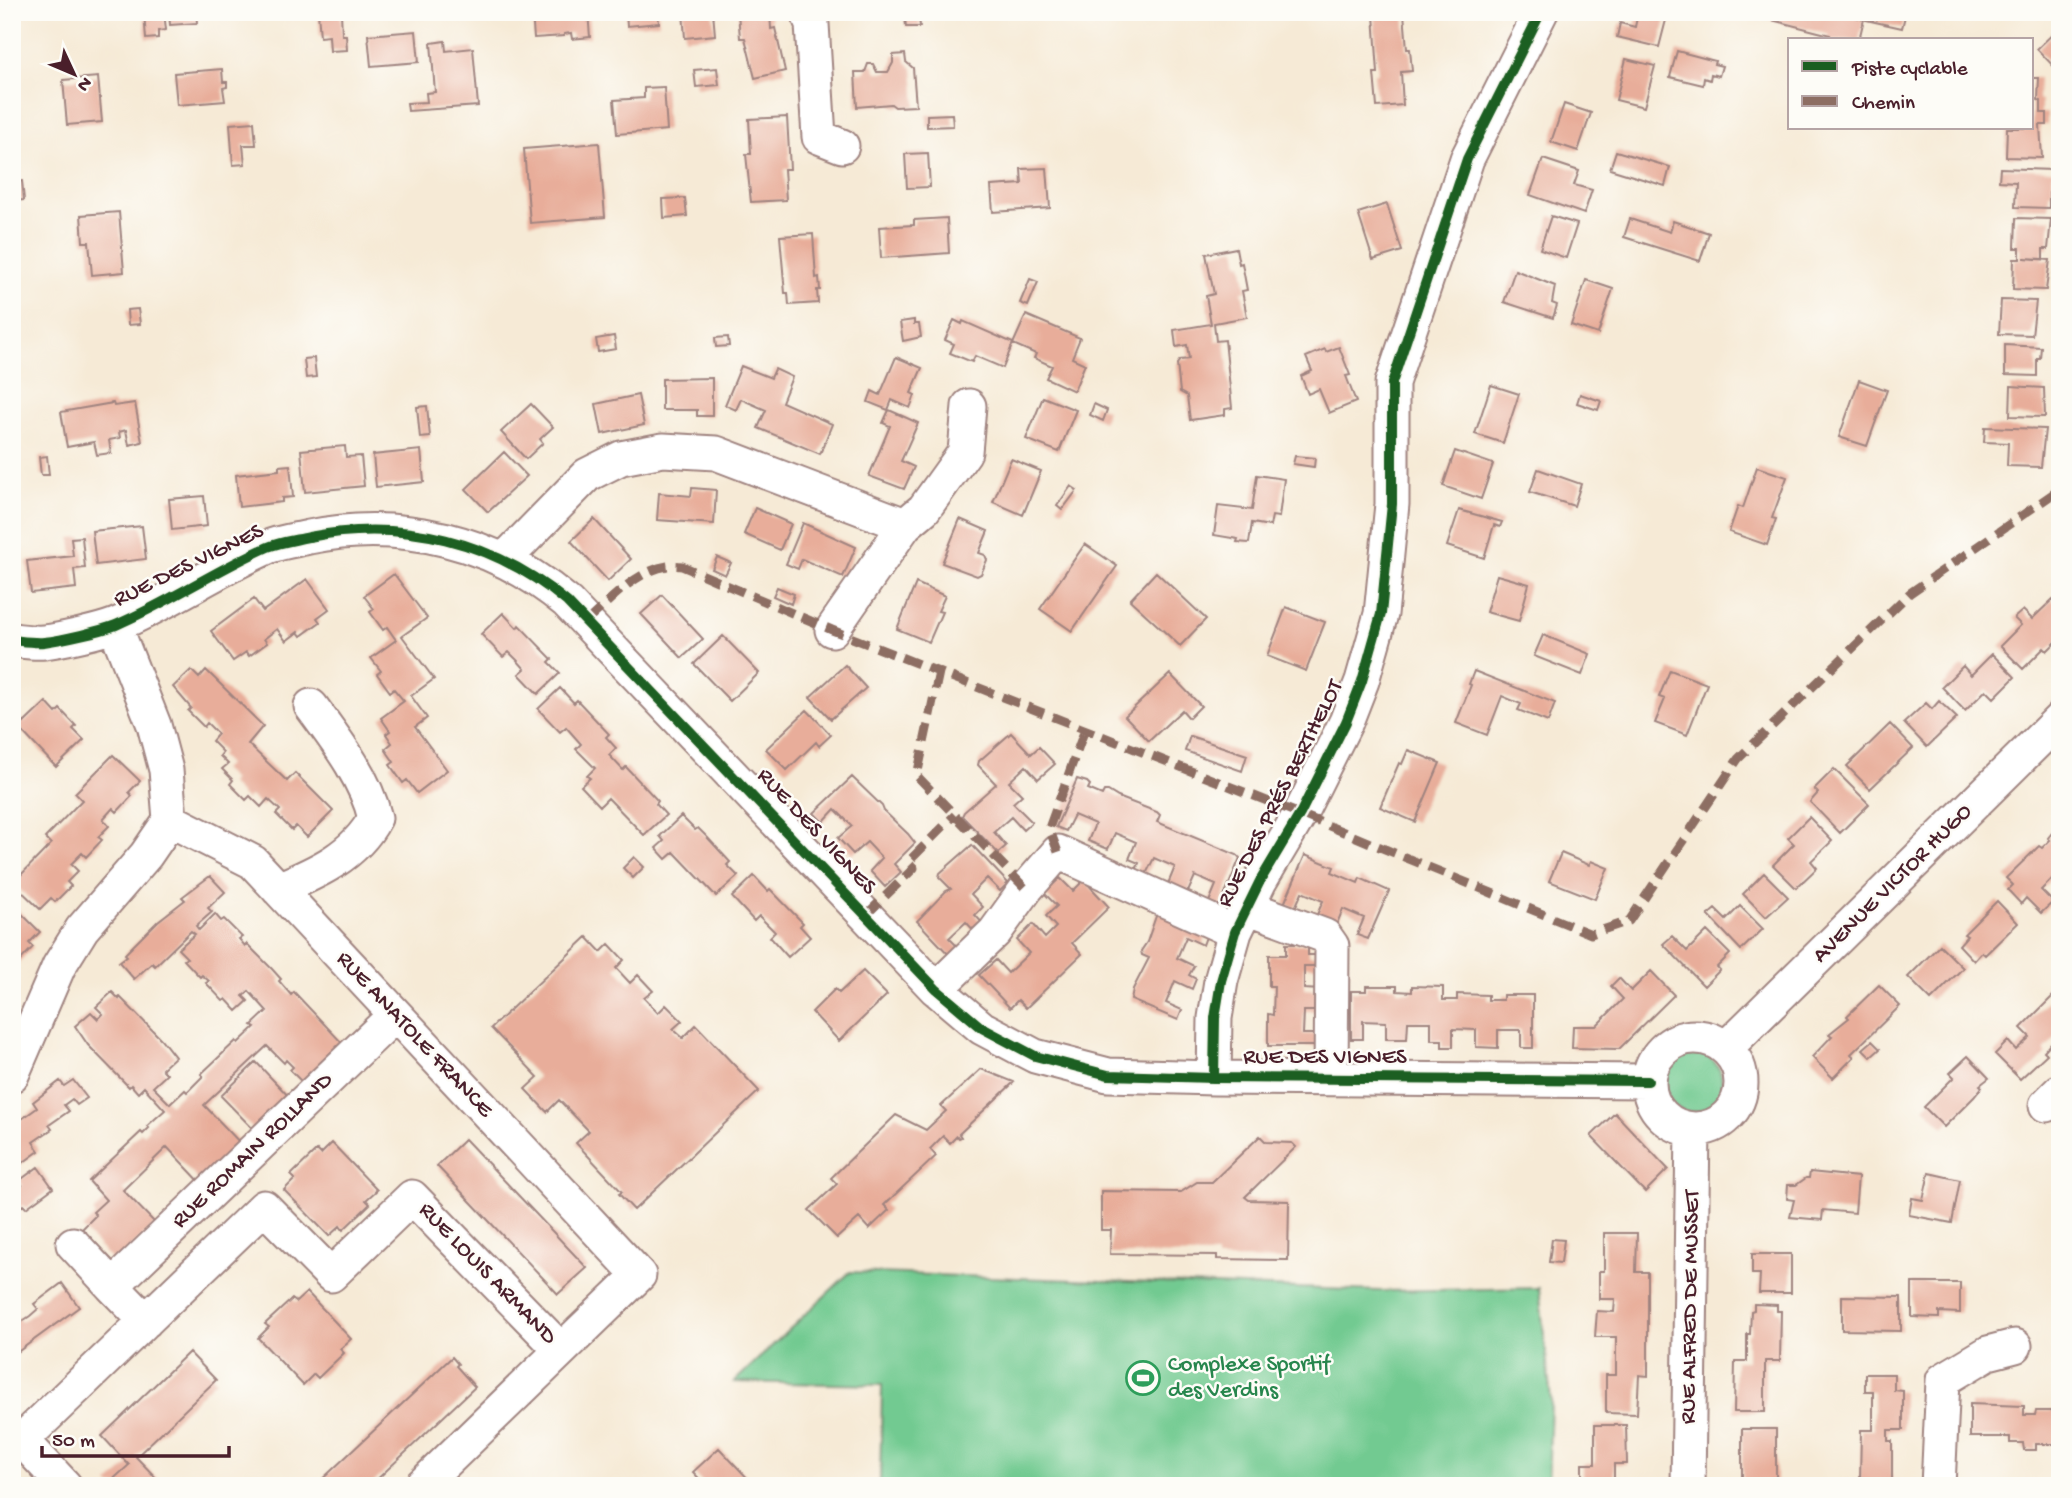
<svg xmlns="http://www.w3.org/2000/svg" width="2072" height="1498" viewBox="0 0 2072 1498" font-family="'Gochi Hand',sans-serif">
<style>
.green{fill:#72ca91;stroke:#5e745e;stroke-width:2}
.building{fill:#e8ad9a}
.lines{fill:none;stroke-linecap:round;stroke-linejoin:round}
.minor-casing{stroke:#a08480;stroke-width:37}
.minor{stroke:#fff;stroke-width:33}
.quiet{stroke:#8d6e63;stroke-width:9;stroke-dasharray:18 9;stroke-linecap:butt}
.cycleway-casing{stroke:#fdfcf7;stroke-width:15}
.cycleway{stroke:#1b5e20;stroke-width:10}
.labels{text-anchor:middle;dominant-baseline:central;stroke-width:5;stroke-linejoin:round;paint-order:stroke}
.street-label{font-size:23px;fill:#4a1f2b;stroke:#fdfcf7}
.leisure-label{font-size:23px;fill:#27864d;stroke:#fdfcf7;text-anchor:start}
</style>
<rect width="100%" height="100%" fill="#fdfcf7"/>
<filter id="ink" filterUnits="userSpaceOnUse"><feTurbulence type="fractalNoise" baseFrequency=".0143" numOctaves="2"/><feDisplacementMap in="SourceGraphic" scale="14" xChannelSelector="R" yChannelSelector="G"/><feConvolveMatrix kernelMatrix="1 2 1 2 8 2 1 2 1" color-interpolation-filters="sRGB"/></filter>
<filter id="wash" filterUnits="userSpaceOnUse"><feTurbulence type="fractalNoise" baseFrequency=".00686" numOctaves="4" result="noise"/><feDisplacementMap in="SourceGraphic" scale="28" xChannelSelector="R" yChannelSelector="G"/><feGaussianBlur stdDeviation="1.57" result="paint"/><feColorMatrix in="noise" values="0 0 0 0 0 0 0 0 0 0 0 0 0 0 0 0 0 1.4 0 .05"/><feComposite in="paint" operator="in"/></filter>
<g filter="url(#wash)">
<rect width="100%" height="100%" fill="#f6ead6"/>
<path class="green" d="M1662 1082a30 30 0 1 1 60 0a30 30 0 1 1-60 0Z
M850 1272 1380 1291 1539 1288 1551 1401 1548 1486H880L882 1385 734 1382Z"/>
<g id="blocks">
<path class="building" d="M144 12H164L166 30 158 31V38L146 39Z
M169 12H196L197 23 170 25Z
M318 12H341L342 35H346L347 50 330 51 329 36 320 37Z
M532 12H588L590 37 572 39 571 33 564 34V36L534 38Z
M626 12H658L659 23 627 26Z
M683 12H713L715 35 685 38Z
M738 12H770L771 29 775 28 785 71 755 78 745 38H740Z
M1741 12H1834L1864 19 1859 40H1828L1830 35Z
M1867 12H1906L1902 28 1866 20Z
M1404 13 1407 49H1410L1412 71 1401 72 1403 105 1377 107 1374 73H1378L1374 15Z
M1638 13 1666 20 1659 47 1617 37 1620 23 1635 27Z
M919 15 920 27H906L905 16Z
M2060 27V73L2037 49Z
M416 31 419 62 371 66 368 35Z
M445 41 446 51 473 48 478 106 408 111 407 103 427 102 426 93 435 92 431 43Z
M1677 51 1715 61 1714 64 1722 66 1719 76 1711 74 1710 80 1704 78 1703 85 1670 77Z
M905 54 906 62 913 68 916 106 895 107 891 104 857 107 855 72H865L868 64H873L877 72H888L893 63V55Z
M1626 59 1655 66 1644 107 1616 100Z
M717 68 719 85 696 87 694 70Z
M222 69 223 82H227V87L223 88 225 101 177 105 174 73Z
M98 77 102 122 67 125 63 80Z
M2032 78H2039L2038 100 2041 101V113H2047V125H2040L2042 158 2006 157 2007 128H2032Z
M664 87 667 130 617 134 614 100 644 98V88Z
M1564 104 1591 113 1578 151 1551 142Z
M952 114 953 126 927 127V115Z
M787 117 790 169H784L786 200 751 202 746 154H751L749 119Z
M254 122 256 145H243L245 164 233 165 230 124Z
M599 143 605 217 530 223 524 149Z
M1616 151 1670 167 1665 186 1610 169Z
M928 153 930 187 907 188 905 154Z
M1543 159 1579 171 1574 185 1592 190 1584 214 1530 195Z
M1047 168 1050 208 993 212 991 186 1022 184 1021 169Z
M2000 168 2053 170 2052 193H2049V208L2015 207 2016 182 1999 181Z
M22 181 24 200 12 201V182Z
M685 198 687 216 664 218 663 199Z
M1387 204 1402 251 1373 260 1358 213Z
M119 212 124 272 92 275 89 242H83L81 215Z
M1551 216 1577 224 1566 258 1540 249Z
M947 218 949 253 881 258 879 227 914 225V220Z
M2016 218 2051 219 2048 249H2043V259L2024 258 2050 260 2046 290 2013 289 2014 259H2020V248H2015Z
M1630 219 1670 232 1673 221 1709 233 1700 261 1624 237Z
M813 234 816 278 819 277 820 290H817L818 303 789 305 788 293H785L780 236Z
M1236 248 1239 264 1242 263 1247 290 1242 291 1247 317 1214 323 1216 341 1225 340 1232 408 1225 409V415L1190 420 1187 396 1180 392 1177 364 1180 360 1189 359 1187 345 1176 347 1174 330 1211 324 1206 296 1214 294 1206 254Z
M1515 270 1555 286 1552 303 1557 305 1553 318 1504 302Z
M1030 279 1038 282 1028 306 1020 303Z
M1586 280 1613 289 1598 334 1571 325Z
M2001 300 2036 301 2032 335 1999 334Z
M138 309 140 324 128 325 127 310Z
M1026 315 1080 338 1072 358 1085 364 1074 391 1046 378 1052 366 1034 358 1036 354 1013 344Z
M914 320V324H919L921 337 903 341 900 322Z
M954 320 962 324 963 321 1013 343 1003 368 975 356 972 362 950 353 954 344 945 340Z
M614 336 616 349 598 352 596 339Z
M728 337 729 346 716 347 715 338Z
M2005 345 2041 347 2040 358H2037V376L2005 375Z
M1339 347 1350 375 1346 376 1356 402 1329 413 1319 389 1308 394 1301 376 1312 371 1306 357 1325 349 1326 352Z
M896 357 922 368 911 393 915 395 910 408 892 400 888 410 868 402 872 391 880 395Z
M314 358 316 377 306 378 304 359Z
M741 366 771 378 775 369 792 377 782 402 832 424 820 454 758 428 766 410 741 399 736 410 725 405Z
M712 378V416H697V410H662V379Z
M1859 380 1887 390 1867 446 1839 437Z
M1491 385 1519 394 1503 443 1475 434Z
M2011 386 2044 388 2045 417 2010 416Z
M1580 394 1601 401 1598 410 1577 403Z
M638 395 644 425 602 434 596 404Z
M1043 397 1076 410 1059 452 1026 439Z
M113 403 114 406 135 403 142 442 129 445 126 430 119 432 120 438 109 440 111 453 97 455 94 442 67 447 61 412Z
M531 404 553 427 540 439 543 443 526 459 501 432Z
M1094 404 1107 410 1103 421 1090 415Z
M427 406 430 437 420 438 417 407Z
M889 410 918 423 901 461 914 467 904 489 869 476 890 426 883 423Z
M1985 427 2045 429 2041 467 2007 466 2008 443 1984 442Z
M345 446 346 457 361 456 364 486 305 492 301 450Z
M421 450 424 482 376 487 373 455Z
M1455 451 1493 464 1481 499 1443 486Z
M504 452 527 476 488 512 466 489Z
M47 456 49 475H41L39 457Z
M1295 456 1315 458 1314 467 1293 464Z
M1011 459 1041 471 1023 515 993 502Z
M290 465 293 497 282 498V502L239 507 236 475 279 470V466Z
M1757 467 1787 477 1772 518 1776 519 1767 545 1729 532 1738 506 1743 508Z
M1538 469 1581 484 1574 506 1530 492Z
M1257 475 1284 479 1279 517 1272 516 1270 526 1252 523 1249 543 1237 542 1238 539 1214 535 1218 506 1252 510Z
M1071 486 1077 490 1062 510 1057 506Z
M692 488 716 490 714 524 657 520 659 493 691 496Z
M204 496 207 526 172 530 169 499Z
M755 508 791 524 780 550 744 534Z
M1459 510 1502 522 1500 527 1494 525 1484 558 1447 546Z
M594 519 631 559 608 581 571 541Z
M960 519 988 531 979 553 985 555 987 560 981 574 977 576 942 563Z
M803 523 856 547 843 577 802 559 798 569 786 564Z
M142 526 146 559 96 565 92 531Z
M82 537 85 568 74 569 76 588 31 593 27 561 73 556 71 538Z
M1085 544 1117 566 1072 631 1040 609Z
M717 557 731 563 725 575 712 569Z
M1156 572 1206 619 1180 646 1130 600Z
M394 574 427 618 402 636 434 679 411 696 427 718 415 727 447 770 417 793 407 780 403 783 390 765 394 762 385 749 392 743 386 734 390 731 381 718 404 701 394 689 390 692 377 674 381 671 371 658 396 640 387 627 383 630 370 612 374 609 364 596Z
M1497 575 1529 584 1519 621 1486 612Z
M307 579 329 609 317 618 320 622 301 636 298 632 286 641 277 629 264 639 267 643 249 656 246 652 233 661 211 631 254 599 263 611Z
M916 583 945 596 938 611 942 612 929 642 897 629Z
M777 587 794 594 791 604 773 596Z
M662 595 703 639 682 658 641 614Z
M2053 599 2060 606V638L2047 651 2044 648 2023 669 2000 646 2021 625 2014 618 2023 610 2032 619Z
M1286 607 1325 622 1306 671 1267 656Z
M503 613 517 628 519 625 552 659 549 662 560 673 538 694 519 674 525 669 517 660 509 652 503 657 481 634Z
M1543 635 1590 654 1582 675 1534 656Z
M723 636 759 673 730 701 694 664Z
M1992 654 2015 677 1994 698 1986 690 1965 711 1942 687 1963 666 1971 675Z
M845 665 866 688 831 719 810 697Z
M191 670 199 678 206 670 263 726 248 744 287 781 295 773 333 811 307 837 296 826 292 830 276 814 280 810 268 799 261 807 250 796 246 800 230 784 233 780 222 769 228 764 220 756 223 752 212 741 218 734 207 723 204 727 188 711 191 708 173 687Z
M1670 670 1707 684 1687 735 1655 723 1665 699 1659 697Z
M1474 671 1555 703 1548 722 1518 710 1521 704 1502 696 1487 735 1456 723 1471 685 1469 684Z
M1170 674 1201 706 1189 718 1182 710 1149 741 1125 716Z
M560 688 574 703 577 700 609 734 606 737 616 748 609 755 623 770 626 767 658 801 656 804 666 815 644 835 608 798 600 806 581 786 590 778 587 776 595 768 576 749 581 744 566 727 560 732 538 709Z
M1939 701 1957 718 1927 747 1904 723 1926 703 1932 709Z
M46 702 56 713 60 709 76 726 73 729 84 740 56 767 19 728 12 734V703L17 708 13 712 24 723Z
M807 710 831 735 819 746 816 742 787 770 766 749Z
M1890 724 1913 748 1870 789 1847 766Z
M1011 733 1031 754 1039 747 1055 764 1038 779 1026 766 1009 782 1022 795 1013 803 1032 822 1023 830 1011 817 994 832 1006 846 998 853 962 816 964 812 996 784 978 765 979 761Z
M1190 736 1247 755 1242 771 1185 751Z
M1408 750 1440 763 1415 822 1380 807 1399 763 1402 764Z
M113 755 140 781 129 792 132 796 117 812 113 808 103 819 109 826 98 837 102 840 86 857 82 853 71 864 78 871 67 882 71 886 55 902 51 898 40 909 13 883 51 844 45 838 82 800 75 793Z
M1834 769 1869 804 1840 833 1810 802 1818 793 1814 789Z
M852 777 882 806 884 811 908 834 915 843 894 864 901 872 885 887 870 871 882 858 867 842 853 854 838 838 852 826 835 809 823 822 814 813Z
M1077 779 1087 782 1090 785 1088 789 1102 795 1104 791H1108L1118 797 1157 812 1160 815 1157 822 1237 855 1240 858 1220 906 1209 902 1216 885 1195 876 1188 892 1168 884 1175 867 1154 858 1146 874 1136 870 1139 863 1129 859 1136 842 1115 833 1108 849 1088 841 1095 824 1074 815 1066 831 1056 827Z
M681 816 695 830 698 828 706 836 730 862 727 865 738 876 716 896 674 852 666 859 656 848 664 841 660 836Z
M1809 817 1832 841 1811 861 1817 868 1796 888 1773 865 1794 844 1788 838Z
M2060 823V871L2041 890 2053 902 2041 913 2026 898 2021 904 2008 890 2013 885 2006 878 2039 846 2042 848 2050 840 2048 838Z
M972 845 1008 883 1000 891 987 878 971 894 983 907 975 915 986 927 978 935 966 922 949 938 962 951 953 959 917 921 946 891 951 889 939 877 940 873Z
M1561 853 1589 865 1591 861 1608 868 1595 899 1549 881Z
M1305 855 1334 867 1332 872 1358 883 1360 878 1389 891 1368 939 1357 935 1364 918 1343 909 1336 926 1316 917 1323 901 1302 892 1295 908 1284 904Z
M634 857 644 867 633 878 623 868Z
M1764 873 1788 897 1766 917 1743 894Z
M210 876 225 892 208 908 212 912 196 926 199 930 215 914 221 921 224 919 242 937 239 939 245 946 247 944 272 969 281 979 279 981 291 995 294 992 343 1044 307 1087 290 1070 293 1067 286 1060 284 1063 267 1046 204 1105 244 1147 203 1185 167 1147 123 1190 156 1224 115 1263 82 1229 96 1215 93 1212 106 1200 89 1181 141 1132 143 1134 149 1128 147 1126 165 1110 144 1087 138 1093 131 1085 129 1087 88 1045 75 1026 91 1012 98 1019 103 1014 96 1007 112 992 119 999 120 997 161 1039 175 1057 162 1069 167 1074 153 1087 170 1104 185 1090 187 1092 203 1076 201 1074 236 1041 238 1043 255 1027 252 1025 267 1011 249 991 243 996 248 1001 237 1011 226 999 223 1001 206 983 209 981 202 975 200 977 184 960 187 958 178 949 195 934 191 931 155 966 152 963 134 979 119 962 127 956 125 954 158 921 185 900 182 897Z
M754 876 768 891 770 889 803 923 800 926 810 937 788 957 770 937 775 932 759 916 754 921 732 897Z
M1060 878 1073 891 1084 880 1109 907 1072 943 1082 954 1026 1008 1018 1000 1010 1008 979 975 996 960 1008 973 1029 953 1017 940 1033 924 1045 938 1056 927 1046 916 1057 906 1044 893Z
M1997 901 2018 923 1985 955 1982 952 1974 961 1959 945 1967 936 1964 934Z
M14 906 40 932 29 943 33 947 18 963 14 960 12 961Z
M1740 906 1763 929 1741 950 1708 915 1715 909 1726 920Z
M1160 913 1207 934 1203 945 1186 937 1177 958 1194 966 1189 975 1196 979 1192 989 1175 981 1166 1003 1182 1010 1178 1020 1131 1000 1133 989 1149 958 1142 955 1141 951 1147 942 1156 916Z
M1707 931 1730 954 1717 967 1720 970 1704 986 1663 944 1672 936 1687 951Z
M587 937 601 952 609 944 624 960 616 968 630 983 638 975 653 991 644 998 658 1013 666 1005 682 1021 673 1029 683 1038 696 1025 759 1091 634 1210 619 1194 622 1192 576 1143 589 1131 559 1100 547 1112 525 1089 538 1077 491 1028Z
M1286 944H1308V955H1322V966H1304V989L1321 990V1011H1304L1303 1034H1321V1046H1268V1014L1273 1015 1274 986H1269V955H1286Z
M1940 945 1963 968 1931 1000 1908 977Z
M863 971 887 995 839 1041 812 1012 835 989 839 993Z
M1651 971 1674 995 1619 1049 1572 1048 1573 1026H1596L1623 999 1611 986 1619 978 1631 991Z
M1879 985 1900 1006 1851 1054 1854 1057 1833 1078 1812 1057 1832 1036 1829 1034 1849 1018 1847 1016Z
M1366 986H1397V991L1412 992V986L1443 987V1000H1457V994L1488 995V1000H1503V995H1533V1048H1521V1030H1498V1048L1476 1047V1030L1453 1029V1047H1442V1040H1431V1022H1408L1407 1039H1386V1022L1363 1021V1039H1351V991H1366Z
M2060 989V1033L2044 1051 2047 1054 2020 1079 1995 1054 2008 1041 2016 1050 2030 1037 2021 1028Z
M1872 1041 1880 1049 1871 1057 1863 1049Z
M1968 1056 1989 1078 1980 1085 1982 1087 1974 1097 1944 1127 1924 1107 1954 1077 1950 1073Z
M256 1062 293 1101 258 1134 221 1096Z
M981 1069 1014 1082 959 1134 961 1137 959 1138 957 1136 950 1143 943 1136 930 1149 936 1156 884 1205 889 1210 869 1229 859 1218 837 1238 809 1210 837 1184 831 1178 896 1115 926 1130 946 1111 941 1106Z
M73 1080 87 1098 77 1105 72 1099 64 1105 69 1111 49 1125 52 1129 33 1142 39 1151 21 1164 12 1152V1126L37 1108 33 1102 60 1081 64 1086Z
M1615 1113 1668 1169 1645 1192 1591 1136Z
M1260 1136 1266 1142 1292 1143 1296 1147 1245 1197 1249 1200 1289 1201 1288 1260 1217 1259V1255L1110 1254 1111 1230H1101V1191L1181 1192 1197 1182H1212Z
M465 1139 587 1268 558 1294 437 1166Z
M332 1143 377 1190 366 1200 370 1204 343 1230 340 1226 329 1236 284 1190 295 1179 291 1175 317 1150 321 1154Z
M38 1167 53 1188 26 1208 23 1205 14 1212 12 1209V1189L14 1191 22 1185 19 1181Z
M1810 1172 1858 1177 1855 1213 1823 1210 1822 1220 1790 1217 1794 1200 1787 1199 1788 1185H1796L1806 1178H1809Z
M1929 1173 1960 1180 1952 1223 1909 1215 1912 1198 1923 1200Z
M1604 1233H1637L1636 1272H1648V1376L1639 1375 1637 1414 1606 1413V1375H1616V1337H1595L1597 1311 1614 1312 1615 1299H1599V1271H1604Z
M1552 1239 1564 1240 1561 1263 1549 1262Z
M1752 1254H1791V1293H1759L1760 1274H1752Z
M62 1283 79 1307 12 1356V1320L17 1317 21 1322 30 1316 38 1309 34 1304Z
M1912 1283H1960V1313L1939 1312V1318L1912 1317Z
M307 1292 351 1339 340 1349 344 1353 318 1378 314 1374 303 1385 258 1338 269 1327 265 1324 292 1299 296 1302Z
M1842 1296 1901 1297V1331L1842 1330Z
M1754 1304 1777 1305V1311H1781L1780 1361H1765V1412H1734L1735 1361H1747V1334H1750L1751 1311 1754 1310Z
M189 1352 216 1380 136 1457 164 1486H110L108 1484 129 1465 102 1436Z
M452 1357 458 1364 456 1366 475 1387 370 1486H315Z
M1865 1374H1894V1390L1903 1391V1430H1888V1441H1892V1482H1860L1861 1430H1873V1391H1865Z
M1970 1404 2024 1406V1415H2035L2036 1411H2060V1444H2036V1450H2024L2023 1443H2010V1437H1970Z
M1595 1425H1626L1627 1464H1614V1486H1582V1464H1595Z
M1742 1429H1776V1486H1742Z
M719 1448 755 1486H706L693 1472Z"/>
</g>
</g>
<g filter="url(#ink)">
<use href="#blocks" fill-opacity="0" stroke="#a08480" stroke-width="2"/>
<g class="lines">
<g class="minor-casing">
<path id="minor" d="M807 12 812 24 819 137 842 146
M504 560 587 475 621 458 663 450 716 453 905 525 924 509 965 452 969 406
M832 630 905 525
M12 640C22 641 34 643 44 642 61 640 101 631 116 625 168 603 216 570 268 547 280 542 296 540 309 537 401 518 495 541 567 602L936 989 982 1028 1035 1056 1108 1075 1214 1078 1648 1081
M170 820 253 862 639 1275 421 1486
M278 889C316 873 355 856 375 818 365 777 336 740 311 706
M1247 907 1325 936 1332 946 1331 1078
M936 989 995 932 1026 889 1058 852 1235 932
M1649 1083a46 46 0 1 1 92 0a46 46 0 1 1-92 0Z
M1726 1048 2060 719
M12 1075 59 966 82 929 146 855 170 820 166 770 154 725 115 626
M1214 1078 1215 1018 1221 981 1235 932 1260 881 1300 814 1346 722 1362 681 1381 614 1392 504V383L1467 159 1541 12
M2046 1105 2060 1091
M73 1244 112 1286
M146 1321 112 1286 394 1016
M65 1486 22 1440 264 1207 331 1275 412 1197 561 1350
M1688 1486 1693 1129
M1938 1486 1943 1380 1988 1353 2015 1346"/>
</g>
<use href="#minor" class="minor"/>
<path class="quiet" d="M587 621C613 598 644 561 682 566L832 630 1300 814 1591 934 1629 921 1738 759 1910 593 2060 489
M939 672 917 776 1026 889
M1058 852 1049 828 1085 729
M866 915 914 868 908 862 955 815"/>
<g class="cycleway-casing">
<path id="cycleway" d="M12 640C22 641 34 643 44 642 61 640 101 631 116 625 168 603 216 570 268 547 280 542 296 540 309 537 401 518 495 541 567 602L936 989 982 1028 1035 1056 1108 1075 1214 1078 1648 1081
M1214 1078 1215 1018 1221 981 1235 932 1260 881 1300 814 1346 722 1362 681 1381 614 1392 504V383L1467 159 1541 12"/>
</g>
<use href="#cycleway" class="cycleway"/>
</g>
</g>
<defs>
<g id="stadium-ring" transform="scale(1.75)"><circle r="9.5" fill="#fdfcf7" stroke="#2e9e5b" stroke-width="1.5"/><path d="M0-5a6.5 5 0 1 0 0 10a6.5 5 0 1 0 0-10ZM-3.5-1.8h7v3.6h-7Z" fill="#2e9e5b"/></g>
</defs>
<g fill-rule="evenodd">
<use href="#stadium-ring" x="1143" y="1378"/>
</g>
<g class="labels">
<g class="street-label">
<text transform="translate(189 566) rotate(-26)">RUE DES VIGNES</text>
<text transform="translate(1281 794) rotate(-63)">RUE DES PRÉS BERTHELOT</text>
<text transform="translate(816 832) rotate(47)">RUE DES VIGNES</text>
<text transform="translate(1893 884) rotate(-45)">AVENUE VICTOR HUGO</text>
<text transform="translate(414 1035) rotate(47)">RUE ANATOLE FRANCE</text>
<text x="1325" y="1058">RUE DES VIGNES</text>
<text transform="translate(253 1151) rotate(-44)">RUE ROMAIN ROLLAND</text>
<text transform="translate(487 1274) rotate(46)">RUE LOUIS ARMAND</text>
<text transform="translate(1691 1307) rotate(-89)">RUE ALFRED DE MUSSET</text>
</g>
<g class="leisure-label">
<text x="1168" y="1365">Complexe Sportif<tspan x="1168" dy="26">des Verdins</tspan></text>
</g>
</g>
<rect width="2072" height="1498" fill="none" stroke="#fdfcf7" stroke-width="42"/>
<rect x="1788" y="38" width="245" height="91" fill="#fdfcf7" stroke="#b5a4a5" stroke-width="2"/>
<rect x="1802" y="61" width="35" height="10" fill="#1b5e20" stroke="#b5a4a5" stroke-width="2"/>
<text x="1852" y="74" font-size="21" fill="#4a1f2b">Piste cyclable</text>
<rect x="1802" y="96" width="35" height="10" fill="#8d6e63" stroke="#b5a4a5" stroke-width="2"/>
<text x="1852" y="108" font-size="21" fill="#4a1f2b">Chemin</text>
<g transform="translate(74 74) rotate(134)" stroke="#fdfcf7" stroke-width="5" paint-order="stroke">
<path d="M0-5L12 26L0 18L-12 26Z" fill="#4a1f2b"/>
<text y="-10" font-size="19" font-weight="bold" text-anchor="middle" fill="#4a1f2b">N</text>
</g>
<path d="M42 1446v10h187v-10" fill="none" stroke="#4a1f2b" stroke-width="3.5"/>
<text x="52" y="1446" font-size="21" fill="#4a1f2b" stroke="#fdfcf7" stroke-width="5" paint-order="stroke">50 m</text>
</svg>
